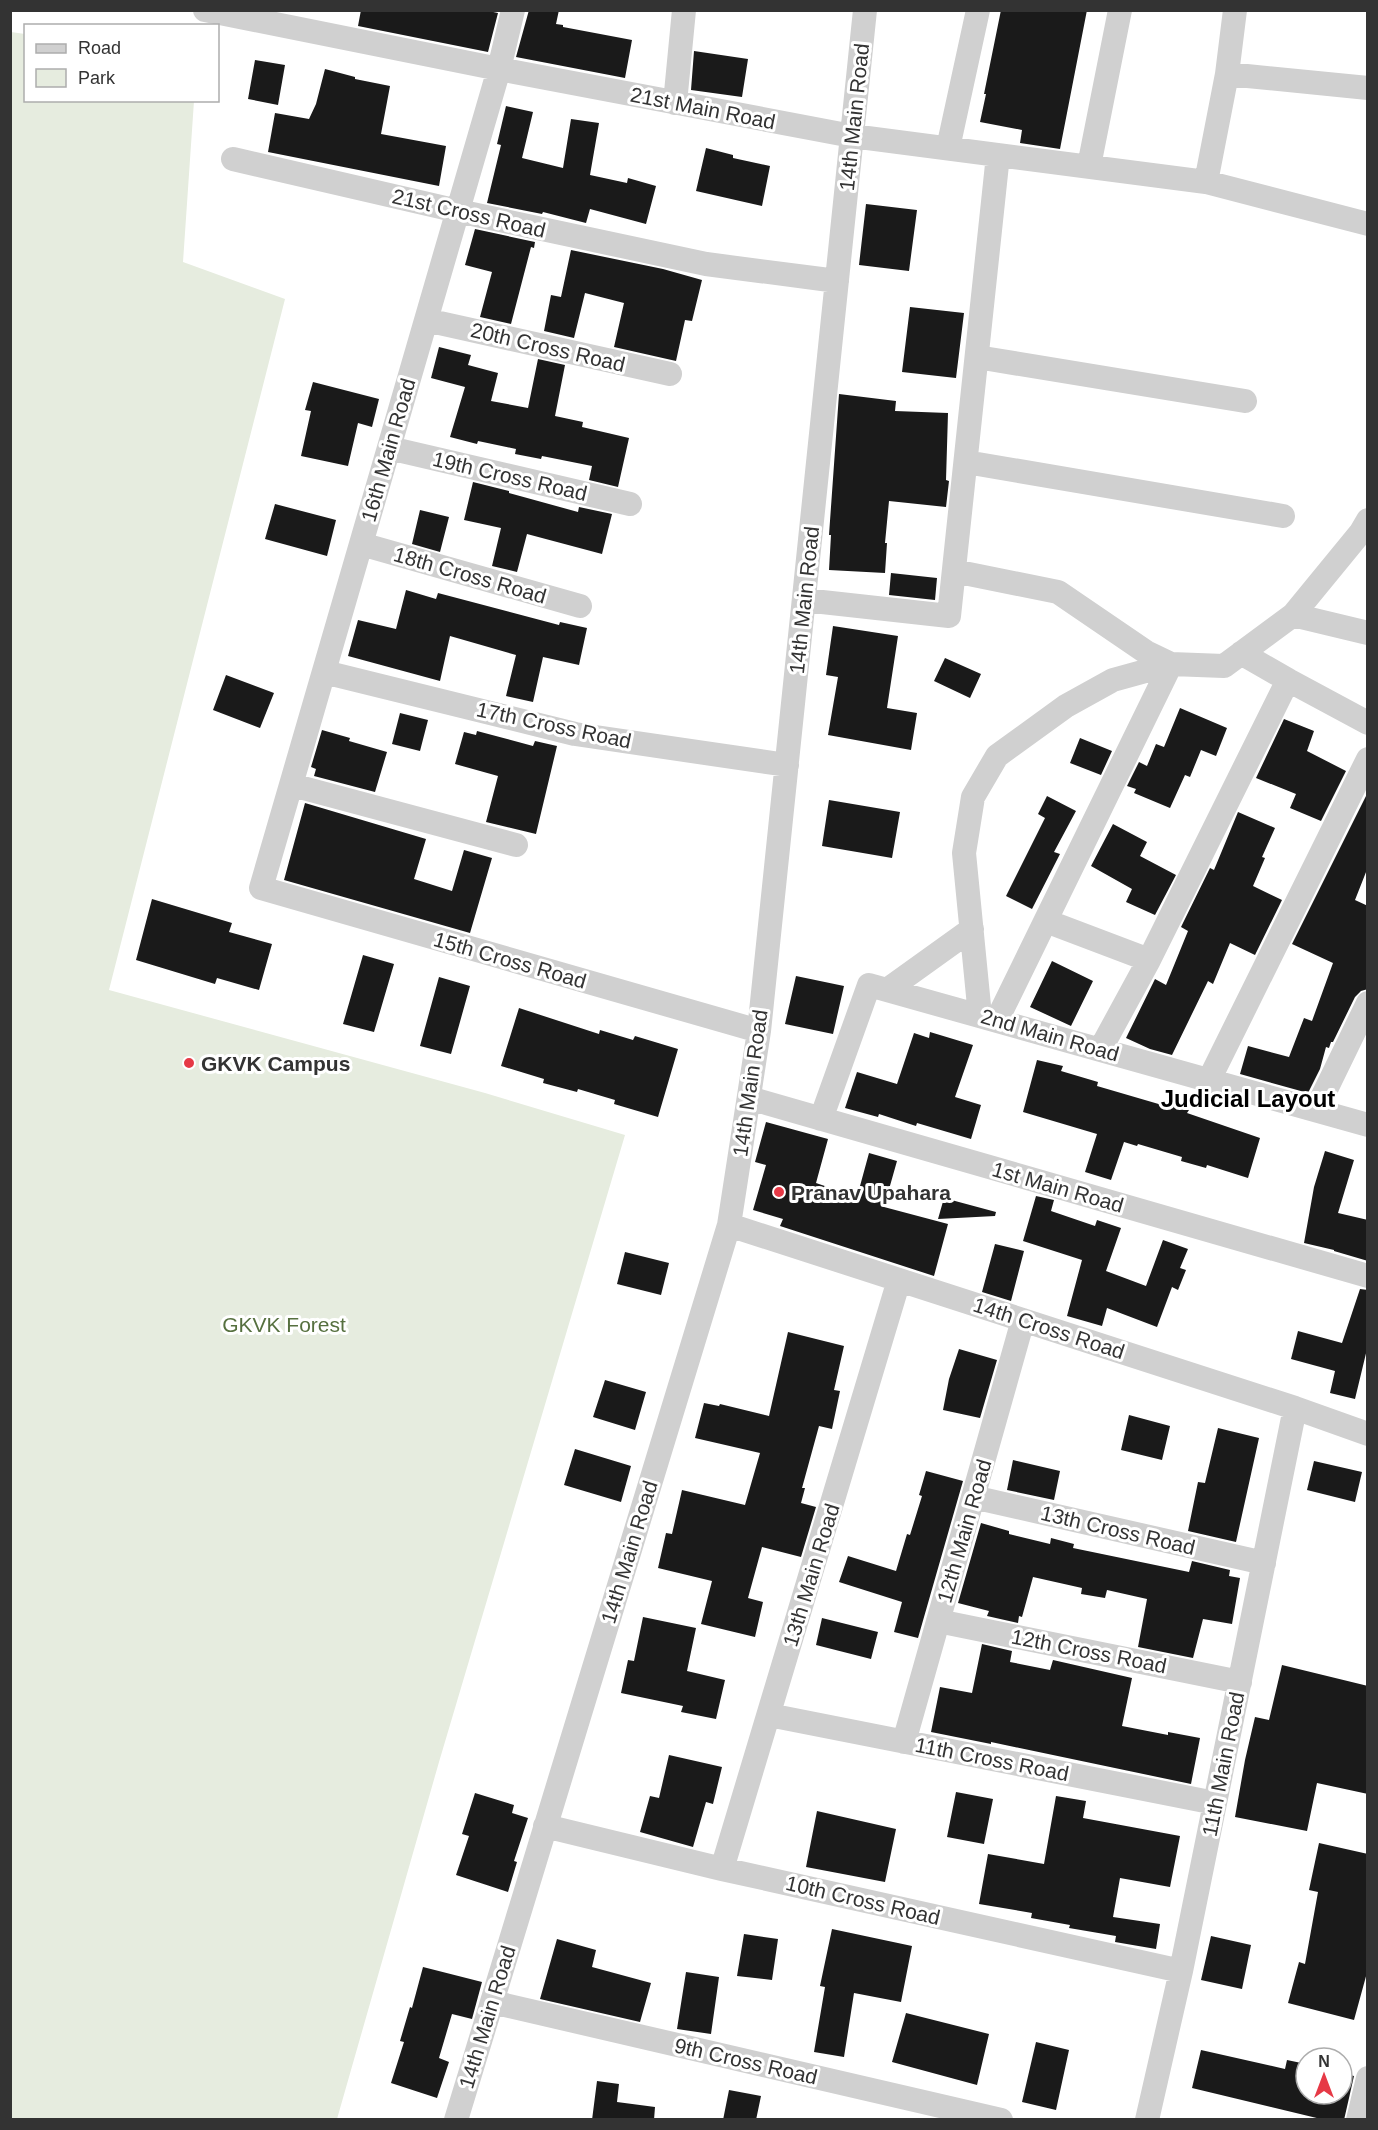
<svg xmlns="http://www.w3.org/2000/svg" width="1378" height="2130" viewBox="0 0 1378 2130" font-family="Arial,sans-serif">
<style>
.green{fill:#e6ecdf}
.building{fill:#1a1a1a}
.lines{fill:none;stroke-linecap:round;stroke-linejoin:round}
.minor{stroke:#d0d0d0;stroke-width:24}
.poi-dot{fill:#e63946;stroke:#fff;stroke-width:2}
.labels{text-anchor:middle;dominant-baseline:central;stroke-width:6;stroke-linejoin:round;paint-order:stroke}
.street-label{font-size:21px;fill:#333;stroke:#fff}
.poi-label{font-size:21px;font-weight:bold;fill:#333;stroke:#fff;text-anchor:start}
.park-label{font-size:21px;fill:#56703f;stroke:#fff}
.quarter-label{font-size:24px;font-weight:bold;fill:#000;stroke:#fff}
</style>
<rect width="100%" height="100%" fill="#fff"/>
<path class="green" d="M11 32 25 34 26 100 194 101 183 262 285 299 109 990 485 1093 625 1135 439 1762 337 2119H11Z"/>
<path class="building" d="M361 10H484L498 13 488 52 358 26Z
M529 10H559L556 24 563 25V27L632 40 625 78 516 57Z
M1001 10H1087L1060 149 1020 143 1022 130 980 122 986 94H984Z
M694 51 748 59 742 97 691 90Z
M255 60 285 65 278 105 248 99Z
M325 69 355 77V79L390 86 381 134 446 146 439 186 268 152 275 113 309 119 316 104Z
M506 106 533 112 522 158 563 168 571 119 599 123 590 175 627 183 628 178 656 186 646 224 590 209 586 223 543 212 542 214 487 203 501 145 497 144Z
M706 148 733 155V158L770 166 762 206 696 191Z
M866 204 917 210 909 271 859 265Z
M475 229 535 242 534 248 531 247 511 324 480 317 492 272 465 265Z
M571 250 663 269 702 280 692 321 685 320 676 361 614 347 624 303 585 293 574 338 544 331 551 295 561 297Z
M910 307 964 313 956 378 902 372Z
M439 347 471 355 468 365 498 373 491 401 528 408 538 359 565 365 555 416 583 422 582 427 629 438 618 487 589 480 592 466 542 456 541 459 515 454 516 449 478 441 477 444 450 437 465 387 431 378Z
M313 382 379 399 372 427 358 423 348 466 301 456 311 411 305 410Z
M839 394 896 401 895 411 948 413 946 480 949 481 946 507 889 501 885 543H887L885 573 829 570 831 535H829Z
M473 482 509 491V493L578 512 579 507 612 514 602 554 527 534 517 572 492 566 501 528 464 520Z
M275 504 336 520 327 556 265 539Z
M420 510 449 517 440 552 412 544Z
M891 573 937 578 935 600 889 595Z
M406 590 436 599 438 593 559 625 560 622 587 628 579 665 543 657 533 702 506 696 516 655 450 636 440 681 348 656 358 620 396 629Z
M833 626 898 636 887 708 917 713 911 750 828 735 838 677 826 675Z
M945 658 981 674 970 698 934 681Z
M226 675 274 693 260 728 213 710Z
M1180 708 1227 728 1216 756 1201 750 1190 777 1185 775 1170 808 1134 793 1136 789 1127 786 1139 762 1147 766 1156 744 1164 747Z
M400 713 428 720 420 751 392 744Z
M1284 719 1314 731 1307 751 1346 771 1321 821 1290 808 1296 794 1256 778Z
M322 730 350 738 349 741 387 752 375 792 314 776 316 769 311 767Z
M477 731 533 746 535 741 557 746 536 834 486 822 498 776 455 764 464 732 476 735Z
M1080 738 1112 751 1101 775 1070 763Z
M1368 792V867L1355 900 1368 906V989L1361 991 1355 997 1333 1042H1331L1329 1048 1326 1047 1320 1069 1308 1093 1240 1074 1248 1046 1289 1057 1304 1018 1312 1021 1333 963 1292 944Z
M1047 796 1076 811 1054 852 1060 854 1032 909 1006 896 1045 818 1038 814Z
M829 800 900 812 892 858 822 846Z
M305 803 426 839 414 879 452 891 464 850 492 858 470 933 284 880Z
M1238 812 1275 828 1262 857 1265 858 1253 886 1282 900 1255 955 1230 943 1213 984 1208 981 1172 1055 1150 1049 1126 1038 1155 979 1166 985 1188 931 1181 927 1210 868 1214 870Z
M1113 824 1147 842 1140 856 1176 875 1155 915 1126 902 1132 889 1091 866Z
M152 899 232 923 229 932 272 944 259 990 217 978 215 984 136 960Z
M363 955 394 964 374 1032 343 1024Z
M1052 961 1093 981 1071 1026 1030 1007Z
M796 976 844 986 833 1034 785 1024Z
M439 977 470 986 451 1054 420 1046Z
M519 1008 599 1034 600 1030 633 1040 635 1036 678 1049 658 1117 614 1104 615 1100 578 1089 577 1092 543 1083 544 1079 501 1066Z
M930 1032 973 1045 955 1097 981 1105 971 1139 917 1123 916 1126 879 1114 878 1117 845 1108 857 1072 897 1084 914 1033 929 1038Z
M1037 1060 1063 1066 1061 1071 1098 1082 1097 1086 1162 1105 1163 1102 1189 1110 1187 1113 1260 1138 1248 1178 1207 1165 1206 1168 1181 1161 1182 1157 1138 1144 1137 1146 1124 1142 1111 1180 1085 1172 1097 1134 1023 1112Z
M766 1122 828 1139 816 1183 857 1197 869 1153 897 1161 884 1207 948 1224 934 1276 780 1226 783 1219 753 1210 766 1165 755 1162Z
M1325 1151 1354 1160 1338 1213 1368 1220V1261L1334 1251V1250L1304 1243 1314 1187Z
M1036 1196 1054 1200 1051 1211 1095 1226 1097 1220 1121 1228 1106 1271 1146 1286 1163 1240 1188 1249 1180 1268 1186 1270 1178 1290 1172 1287 1157 1327 1107 1308 1102 1326 1067 1316 1082 1260 1023 1241Z
M944 1198 996 1212 995 1216 938 1219Z
M995 1244 1024 1251 1011 1301 982 1292Z
M625 1252 669 1263 661 1295 617 1284Z
M1360 1289 1368 1290V1345L1355 1399 1330 1393 1335 1371 1291 1359 1298 1331 1342 1343Z
M788 1332 844 1346 834 1390 840 1391 832 1429 819 1426 802 1488H805L801 1503 816 1507 801 1557 762 1547 748 1598 763 1602 755 1637 701 1624 712 1581 658 1568 666 1533 672 1534 682 1490 745 1505 760 1453 695 1438 704 1403 719 1406 720 1404 769 1416Z
M959 1349 997 1360 980 1418 943 1410 949 1379Z
M605 1380 646 1392 635 1430 593 1417Z
M1129 1415 1170 1426 1162 1460 1121 1450Z
M1218 1428 1259 1438 1236 1542 1188 1531 1198 1482 1205 1483Z
M575 1449 631 1466 621 1502 564 1485Z
M1013 1460 1060 1471 1054 1500 1007 1490Z
M1314 1461 1362 1472 1355 1502 1307 1490Z
M926 1471 963 1481 918 1638 894 1632 902 1602 839 1582 848 1556 896 1571 907 1534 910 1535 922 1496 919 1495Z
M981 1523 1009 1531V1534L1050 1544 1051 1538 1074 1544 1073 1548 1189 1572 1192 1561 1230 1570 1229 1576 1240 1578 1232 1624 1203 1619 1193 1658 1138 1647 1147 1599 1107 1590 1105 1598 1081 1594 1082 1588 1033 1577 1022 1617 1019 1616 1018 1623 987 1616 989 1611 958 1603Z
M643 1617 696 1628 687 1671 725 1680 716 1719 681 1712 683 1706 621 1693 628 1660 634 1661Z
M822 1618 878 1632 871 1659 816 1645Z
M982 1644 1012 1651 1010 1662 1050 1670 1053 1660 1132 1678 1122 1726 1168 1735V1732L1200 1738 1191 1784 991 1742V1744L931 1732 940 1687 972 1693Z
M1282 1665 1368 1686V1794L1317 1783 1307 1831 1235 1817 1245 1760 1255 1717 1269 1720Z
M669 1755 722 1767 713 1804 706 1802 693 1847 640 1832 650 1796 659 1798Z
M956 1792 993 1799 984 1844 947 1837Z
M475 1793 514 1805 512 1813 528 1818 514 1861 517 1862 508 1892 456 1875 469 1836 462 1834Z
M1056 1796 1086 1801 1083 1818 1180 1836 1170 1887 1120 1878 1113 1917 1160 1924 1156 1949 1115 1942 1116 1936 1069 1928 1070 1925 1031 1918 1032 1913 979 1904 988 1854 1044 1864Z
M817 1811 896 1829 885 1882 806 1867Z
M1319 1843 1368 1854V1969L1354 2020 1288 2003 1299 1962 1305 1964 1318 1892 1309 1890Z
M832 1929 912 1946 901 2002 854 1993 844 2057 814 2052 825 1987 820 1986Z
M744 1934 778 1939 772 1980 737 1976Z
M1211 1936 1251 1945 1242 1989 1201 1980Z
M557 1939 596 1950 592 1967 651 1983 640 2022 540 1999Z
M423 1967 482 1982 472 2019 452 2014 439 2058 449 2062 437 2098 391 2083 404 2042 400 2041 410 2007 412 2008Z
M686 1972 719 1977 711 2034 677 2029Z
M906 2013 989 2034 977 2085 892 2062Z
M1036 2042 1069 2050 1056 2110 1022 2102Z
M1201 2050 1285 2069 1287 2060 1306 2064V2094H1342V2073L1354 2076 1344 2120H1325L1192 2088Z
M597 2081 619 2084 617 2102 655 2107 654 2120H592Z
M729 2090 761 2096 756 2120H723Z"/>
<g class="lines">
<path class="minor" d="M205 10 499 69 852 136 1206 182 1368 224
M513 10 499 69 261 888 759 1031
M1227 74 1368 88
M675 103 684 10
M948 148 978 10
M233 159 458 211 706 264 837 281
M1089 166 1120 10
M1206 182 1227 74 1235 10
M426 320 670 374
M977 357 1245 401
M389 448 630 504
M966 462 1283 516
M361 544 580 606
M954 571 1058 592 1146 652 1171 664
M804 600 949 616 998 155
M1293 615 1368 633
M324 672 575 734 787 765
M1288 680 1368 723
M292 785 516 845
M1046 921 1149 960
M887 990 972 929
M980 1016 964 853 973 797 997 756 1066 706 1113 680 1171 664
M997 1020 1171 664 1224 666 1293 615 1361 532 1368 520
M1100 1050 1149 960 1288 680 1241 653
M1209 1080 1368 759
M749 1098 1368 1276
M1316 1110 1368 1003
M821 1119 869 985 1368 1125
M729 1225 1295 1408 1368 1434
M973 1497 1264 1563
M938 1621 1240 1682
M769 1715 1215 1803
M904 1742 1023 1320
M545 1826 722 1869 1181 1971
M722 1869 899 1280
M492 2002 1001 2120
M456 2120 729 1225 759 1031 865 10
M1147 2120 1181 1971 1295 1408
M1358 2120 1368 2078"/>
</g>
<g class="poi-dot">
<circle cx="189" cy="1063" r="6"/>
<circle cx="779" cy="1192" r="6"/>
</g>
<g class="labels">
<g class="street-label">
<text transform="translate(703 108) rotate(11)">21st Main Road</text>
<text transform="translate(854 117) rotate(-84)">14th Main Road</text>
<text transform="translate(469 213) rotate(13)">21st Cross Road</text>
<text transform="translate(548 347) rotate(13)">20th Cross Road</text>
<text transform="translate(388 450) rotate(-74)">16th Main Road</text>
<text transform="translate(510 476) rotate(13)">19th Cross Road</text>
<text transform="translate(470 575) rotate(16)">18th Cross Road</text>
<text transform="translate(804 600) rotate(-84)">14th Main Road</text>
<text transform="translate(554 725) rotate(12)">17th Cross Road</text>
<text transform="translate(510 960) rotate(16)">15th Cross Road</text>
<text transform="translate(1050 1035) rotate(16)">2nd Main Road</text>
<text transform="translate(750 1083) rotate(-82)">14th Main Road</text>
<text transform="translate(1058 1187) rotate(16)">1st Main Road</text>
<text transform="translate(1049 1328) rotate(18)">14th Cross Road</text>
<text transform="translate(1118 1530) rotate(13)">13th Cross Road</text>
<text transform="translate(964 1531) rotate(-74)">12th Main Road</text>
<text transform="translate(629 1552) rotate(-73)">14th Main Road</text>
<text transform="translate(811 1575) rotate(-73)">13th Main Road</text>
<text transform="translate(1089 1651) rotate(11)">12th Cross Road</text>
<text transform="translate(992 1759) rotate(11)">11th Cross Road</text>
<text transform="translate(1223 1764) rotate(-79)">11th Main Road</text>
<text transform="translate(863 1900) rotate(13)">10th Cross Road</text>
<text transform="translate(487 2017) rotate(-73)">14th Main Road</text>
<text transform="translate(746 2061) rotate(13)">9th Cross Road</text>
</g>
<g class="poi-label">
<text x="201" y="1063">GKVK Campus</text>
<text x="791" y="1192">Pranav Upahara</text>
</g>
<g class="park-label">
<text x="284" y="1324">GKVK Forest</text>
</g>
<g class="quarter-label">
<text x="1248" y="1098">Judicial Layout</text>
</g>
</g>
<rect width="1378" height="2130" fill="none" stroke="#333333" stroke-width="24"/>
<rect x="24" y="24" width="195" height="78" fill="#ffffff" stroke="#adadad" stroke-width="1.5"/>
<rect x="36" y="44" width="30" height="9" fill="#d0d0d0" stroke="#adadad" stroke-width="1.5"/>
<text x="78" y="54" font-size="18" fill="#333333">Road</text>
<rect x="36" y="69" width="30" height="18" fill="#e6ecdf" stroke="#adadad" stroke-width="1.5"/>
<text x="78" y="84" font-size="18" fill="#333333">Park</text>
<g transform="translate(1324 2076)"><circle r="28" fill="#ffffff" stroke="#adadad" stroke-width="1.5"/>
<path d="M0-4.5L10 22L0 15L-10 22Z" fill="#e63946"/>
<text y="-9" font-size="16" font-weight="bold" text-anchor="middle" fill="#333333">N</text>
</g>
</svg>
